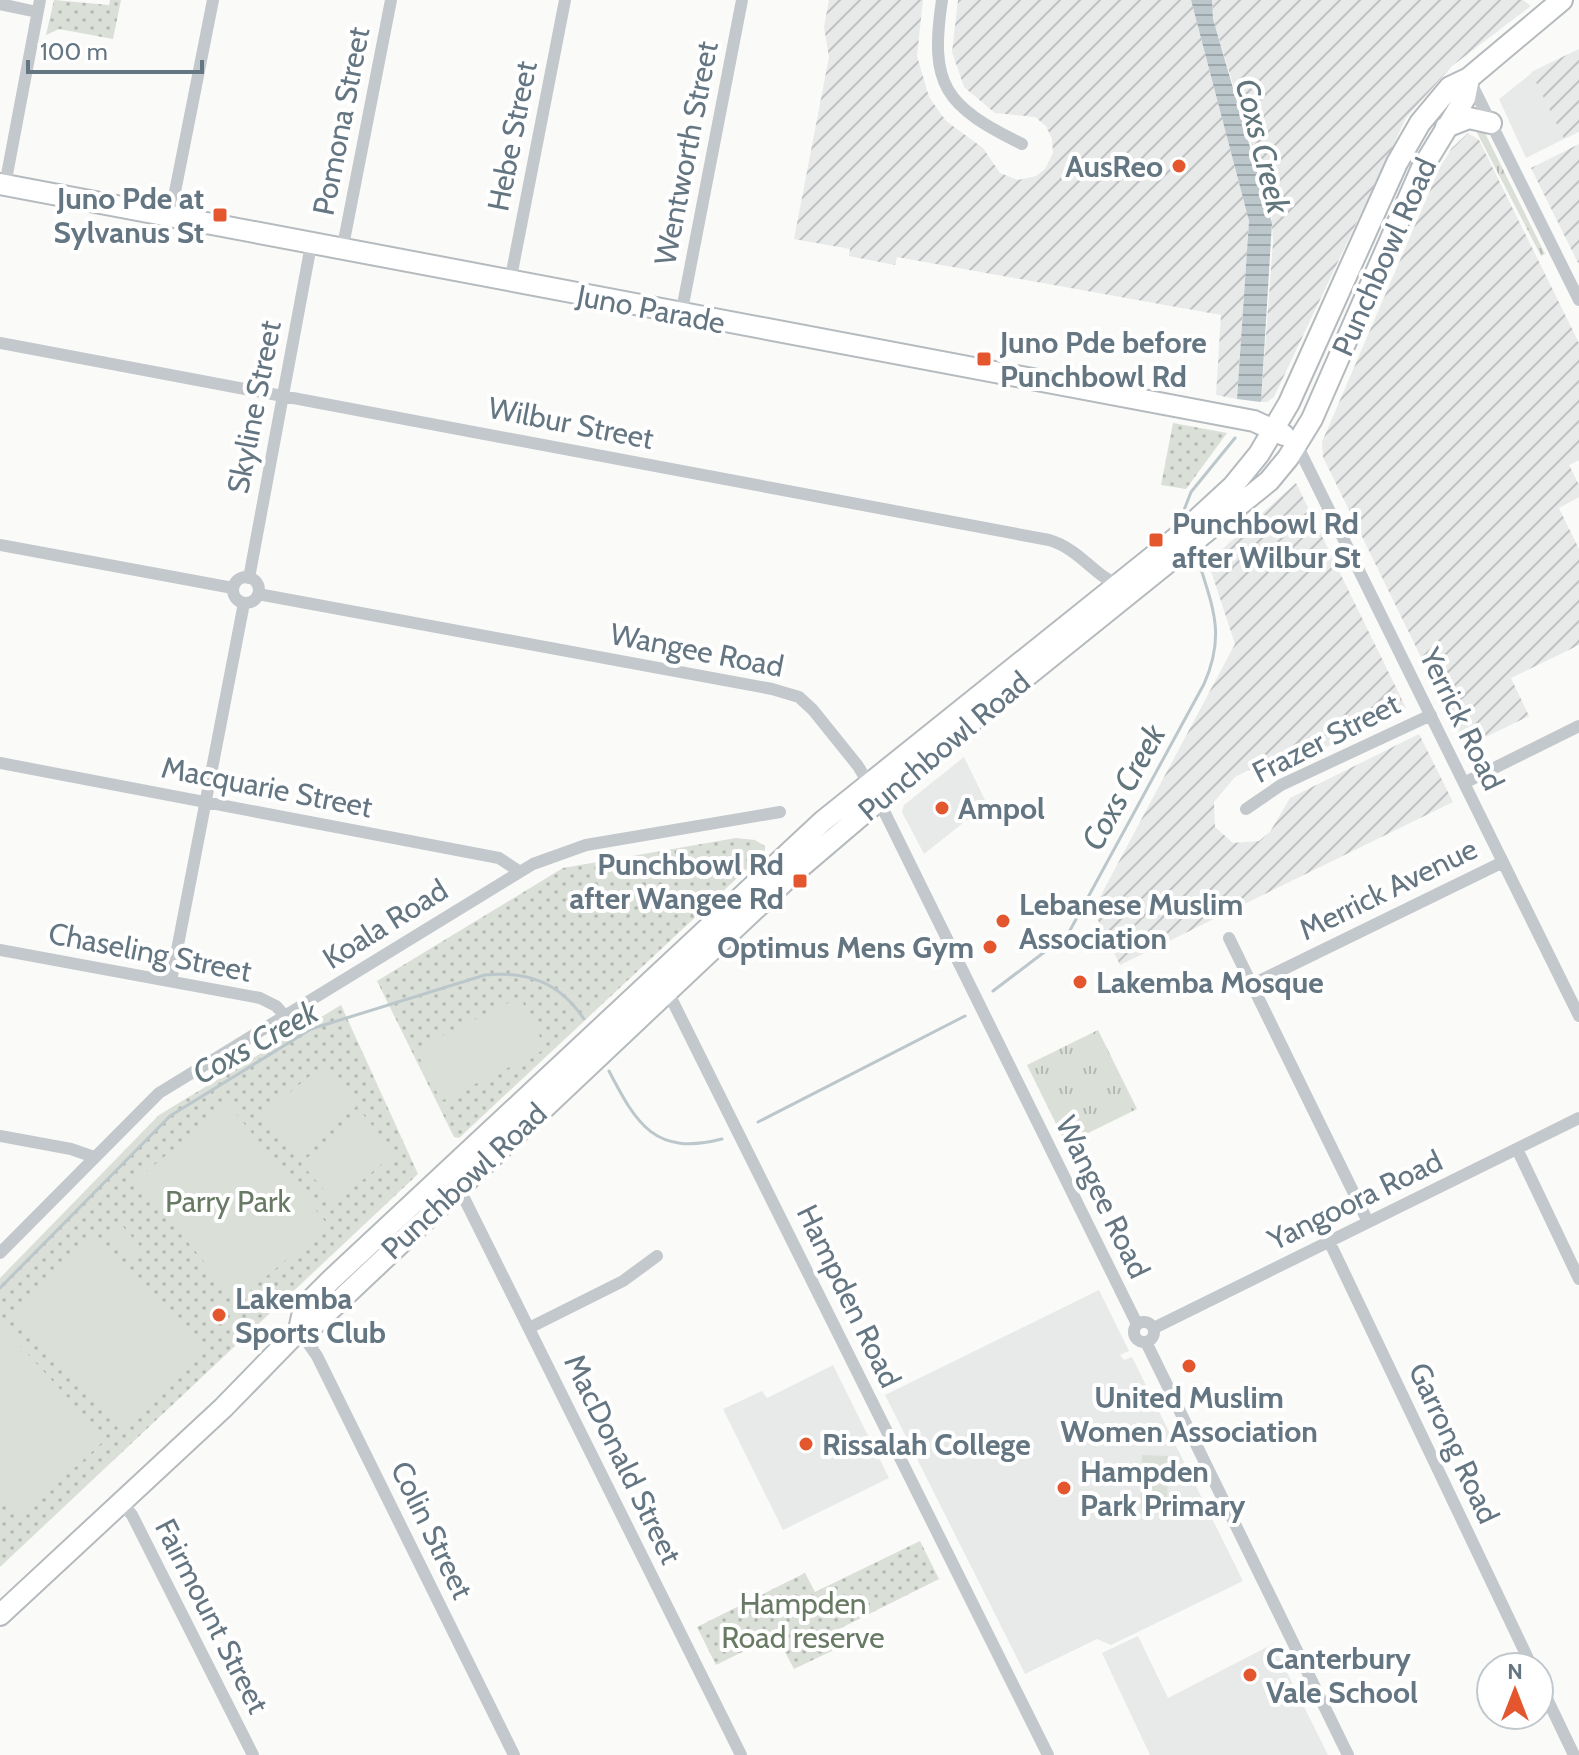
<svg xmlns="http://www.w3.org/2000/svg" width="1579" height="1755" viewBox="0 0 1579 1755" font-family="Cabin,sans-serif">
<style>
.built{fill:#e8e9e9}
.industrial{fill:url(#industrial-furrows)}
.grass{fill:url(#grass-tufts)}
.park{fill:url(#park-dots)}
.pitch{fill:#dadfd7}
.water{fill:url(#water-rules)}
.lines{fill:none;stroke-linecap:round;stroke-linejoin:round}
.stream{stroke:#bbc7cb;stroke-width:3}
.primary-casing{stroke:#b5babe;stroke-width:24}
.minor{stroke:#c3c8cc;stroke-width:12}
.primary{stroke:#fff;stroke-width:20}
.poi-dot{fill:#e4572e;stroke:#fff;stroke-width:3}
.labels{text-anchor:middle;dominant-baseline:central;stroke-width:8;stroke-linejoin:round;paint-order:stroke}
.street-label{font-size:30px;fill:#657683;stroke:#fff}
.poi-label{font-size:30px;font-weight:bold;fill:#657683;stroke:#fff;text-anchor:start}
.park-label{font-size:30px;fill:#687a64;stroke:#fff}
.water-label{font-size:32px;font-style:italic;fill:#60757c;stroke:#fff}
</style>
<defs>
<pattern id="industrial-furrows" width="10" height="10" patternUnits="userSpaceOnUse" patternTransform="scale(2)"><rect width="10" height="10" fill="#e8e9e9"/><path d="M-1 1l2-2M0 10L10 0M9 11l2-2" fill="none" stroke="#c0c1c2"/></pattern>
<pattern id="grass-tufts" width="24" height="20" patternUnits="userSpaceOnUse" patternTransform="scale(2)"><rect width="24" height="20" fill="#dadfd7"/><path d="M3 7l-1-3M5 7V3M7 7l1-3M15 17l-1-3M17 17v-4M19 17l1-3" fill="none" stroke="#b4b9b4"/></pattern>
<pattern id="park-dots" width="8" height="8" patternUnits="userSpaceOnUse" patternTransform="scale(2)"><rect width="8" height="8" fill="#dadfd7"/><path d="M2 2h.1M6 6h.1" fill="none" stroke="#b4b9b4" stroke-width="1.8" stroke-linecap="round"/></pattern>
<pattern id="water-rules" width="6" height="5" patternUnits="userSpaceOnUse" patternTransform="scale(2)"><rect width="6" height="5" fill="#bbc7cb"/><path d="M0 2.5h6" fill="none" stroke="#9ca6aa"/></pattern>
</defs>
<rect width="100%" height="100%" fill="#fafaf8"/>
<path class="built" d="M1532 73 1564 139 1526 158 1499 99Z
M964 757 987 804 924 854 902 812 904 805Z
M1099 1290 1129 1351 1120 1355 1124 1360 1132 1357 1243 1581 1111 1645 1097 1639 1025 1674 885 1395Z
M833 1365 889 1478 783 1530 723 1409 762 1391 767 1398Z
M1138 1636 1168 1698 1273 1644 1328 1755H1150L1102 1653Z"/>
<path class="industrial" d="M829 0H923L917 56 929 97 946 121 983 148 1000 173 1018 180 1036 176 1045 169 1053 153 1052 139 1046 126 1035 117 995 113 964 87 952 52 958 0H1191L1249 221 1237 399 1216 395 1221 315 897 257 895 265 849 256 850 249 794 239 829 57 824 27Z
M1212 0H1523L1531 6 1452 66 1406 118 1274 397 1267 402H1261L1273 242 1271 209 1213 19Z
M1579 49V132L1564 139 1531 72Z
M1468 133 1479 140 1579 343V460L1569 465 1579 485V497L1559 508 1579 549V645L1511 678 1529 716 1465 747 1323 457 1322 442 1440 167 1452 148Z
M1579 144V262L1578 263 1531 168Z
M1296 483 1406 708 1316 752 1253 768 1235 777 1214 802 1215 827 1233 843 1259 841 1270 832 1290 798 1419 734 1453 802 1120 965 1093 910 1235 644 1208 562Z"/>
<path class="grass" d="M1473 125 1483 129 1545 254 1541 256Z
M1098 1030 1137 1109 1066 1144 1027 1065Z"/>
<path class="park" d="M54 0 109 5 110 0H121L113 39 59 29 46 35Z
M1173 423 1227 433 1186 489 1161 485Z
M736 838 755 840 765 846V852L459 1138 454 1137 377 981 563 868Z
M341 1005 418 1174 0 1567V1278L159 1115Z
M920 1541 939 1579 833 1632 840 1647 794 1669 776 1635 716 1665 697 1627 805 1573 815 1592Z"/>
<path class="pitch" d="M520 997 546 1049 441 1101 415 1049Z
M322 1066 356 1107 295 1157 261 1116Z
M228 1104 328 1225 237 1301 136 1180Z
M362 1113 395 1153 335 1203 301 1163Z
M118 1221 145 1252 136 1261 108 1230Z
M93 1235 201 1350 118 1428 10 1313Z
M0 1324 106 1439 21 1517 0 1495Z
M1142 1455 1168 1456 1167 1510 1141 1509Z"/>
<path class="water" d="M1191 0H1212L1213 19 1272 223 1261 402 1237 399 1249 221Z"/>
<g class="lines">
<path class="stream" d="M1184 510 1191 492 1235 438
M993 991 1068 934 1204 684C1224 639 1215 613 1201 569
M609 1071C637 1125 655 1156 722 1139
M758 1122 965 1016
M0 1288 170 1116 311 1029 485 975C528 971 559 982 584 1019"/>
<g class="primary-casing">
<path id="primary" d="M1446 127 1469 118 1491 123
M0 184 1254 421 1284 435
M299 1330 304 1307 332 1279 823 821 1181 534 1233 486 1259 454 1289 403 1397 163 1420 123 1450 87 1469 78 1562 0
M0 1615 223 1408 299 1330 317 1322 790 876 992 704 1269 481 1288 458 1312 419 1421 170 1465 98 1469 78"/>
</g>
<path class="minor" d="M942 0C929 86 945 106 1022 144
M0 4 37 12
M1470 81 1579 300
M5 185 40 0
M170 217 213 0
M342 251 391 0
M510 282 565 0
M681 315 742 0
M0 343 1049 540C1081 549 1098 581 1119 583
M1297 445 1579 1016
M0 545 233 588
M233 590a13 13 0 1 1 26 0a13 13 0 1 1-26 0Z
M249 578 311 245
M258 594 772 689 799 697 813 710 858 766 879 801 1137 1324
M0 763 499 858 520 872
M1464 783 1579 726
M1246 809 1281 785 1431 715
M1229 938 1368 1222
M0 950 260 998 276 1006 285 1016
M171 981 244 603
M1253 984 1503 862
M667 990 1048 1755
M0 1136 71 1149 94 1157
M1517 1149 1579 1279
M458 1186 741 1755
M1329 1241 1532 1667
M0 1253 159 1093 533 864 586 845 780 812
M1134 1332a10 10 0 1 1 20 0a10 10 0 1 1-20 0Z
M531 1327 623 1281 657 1256
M1154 1328 1579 1118
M299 1330 317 1356 514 1755
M1146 1342 1348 1755
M121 1502 132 1515 253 1755
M1539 1682 1574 1755"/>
<use href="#primary" class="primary"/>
</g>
<g class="poi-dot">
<circle cx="1179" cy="166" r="8"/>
<rect x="212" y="207" width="16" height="16" rx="4"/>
<rect x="976" y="351" width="16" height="16" rx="4"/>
<rect x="1148" y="532" width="16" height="16" rx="4"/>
<circle cx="942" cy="808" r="8"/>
<rect x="792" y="873" width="16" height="16" rx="4"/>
<circle cx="1003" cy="921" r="8"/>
<circle cx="990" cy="947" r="8"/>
<circle cx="1080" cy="982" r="8"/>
<circle cx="219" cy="1315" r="8"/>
<circle cx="1189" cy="1366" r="8"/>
<circle cx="806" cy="1444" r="8"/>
<circle cx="1064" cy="1488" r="8"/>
<circle cx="1250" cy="1675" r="8"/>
</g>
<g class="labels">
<g class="street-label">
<text transform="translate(341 121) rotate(-79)">Pomona Street</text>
<text transform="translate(512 136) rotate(-79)">Hebe Street</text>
<text transform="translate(686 153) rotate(-79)">Wentworth Street</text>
<text transform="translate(1384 257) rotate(-66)">Punchbowl Road</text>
<text transform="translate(651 309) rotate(11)">Juno Parade</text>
<text transform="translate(254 407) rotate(-79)">Skyline Street</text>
<text transform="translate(571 423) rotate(11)">Wilbur Street</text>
<text transform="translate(697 650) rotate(11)">Wangee Road</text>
<text transform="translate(1462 719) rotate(64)">Yerrick Road</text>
<text transform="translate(1326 738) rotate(-27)">Frazer Street</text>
<text transform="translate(944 746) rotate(-40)">Punchbowl Road</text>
<text transform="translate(267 787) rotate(11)">Macquarie Street</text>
<text transform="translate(1388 889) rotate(-26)">Merrick Avenue</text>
<text transform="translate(385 924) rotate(-32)">Koala Road</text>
<text transform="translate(150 952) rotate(11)">Chaseling Street</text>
<text transform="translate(464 1181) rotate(-43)">Punchbowl Road</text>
<text transform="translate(1103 1197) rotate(64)">Wangee Road</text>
<text transform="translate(1355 1200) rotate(-26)">Yangoora Road</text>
<text transform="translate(849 1296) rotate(64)">Hampden Road</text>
<text transform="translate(1454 1443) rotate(65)">Garrong Road</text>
<text transform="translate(623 1459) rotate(64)">MacDonald Street</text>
<text transform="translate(432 1530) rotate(64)">Colin Street</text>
<text transform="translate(212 1616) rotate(63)">Fairmount Street</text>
</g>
<g class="poi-label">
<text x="1163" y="166" text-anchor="end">AusReo</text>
<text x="204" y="198" text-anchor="end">Juno Pde at<tspan x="204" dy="34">Sylvanus St</tspan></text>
<text x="1000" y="342">Juno Pde before<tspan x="1000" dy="34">Punchbowl Rd</tspan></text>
<text x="1172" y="523">Punchbowl Rd<tspan x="1172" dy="34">after Wilbur St</tspan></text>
<text x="958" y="808">Ampol</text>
<text x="784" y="864" text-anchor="end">Punchbowl Rd<tspan x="784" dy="34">after Wangee Rd</tspan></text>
<text x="1019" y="904">Lebanese Muslim<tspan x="1019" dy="34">Association</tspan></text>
<text x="974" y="947" text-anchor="end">Optimus Mens Gym</text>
<text x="1096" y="982">Lakemba Mosque</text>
<text x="235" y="1298">Lakemba<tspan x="235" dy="34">Sports Club</tspan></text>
<text x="1189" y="1397" text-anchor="middle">United Muslim<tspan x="1189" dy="34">Women Association</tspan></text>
<text x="822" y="1444">Rissalah College</text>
<text x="1080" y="1471">Hampden<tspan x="1080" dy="34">Park Primary</tspan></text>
<text x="1266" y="1658">Canterbury<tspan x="1266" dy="34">Vale School</tspan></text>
</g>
<g class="park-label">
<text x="228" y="1201">Parry Park</text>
<text x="803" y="1603">Hampden<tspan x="803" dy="34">Road reserve</tspan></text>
</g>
<g class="water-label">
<text transform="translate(1263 146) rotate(76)">Coxs Creek</text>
<text transform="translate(1123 787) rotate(-61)">Coxs Creek</text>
<text transform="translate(255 1042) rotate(-29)">Coxs Creek</text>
</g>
</g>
<g transform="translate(1515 1691)"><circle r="38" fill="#ffffff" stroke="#c1c8cd" stroke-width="2"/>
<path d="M0-6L14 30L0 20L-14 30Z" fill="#e4572e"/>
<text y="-12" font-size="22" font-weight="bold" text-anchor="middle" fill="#657683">N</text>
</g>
<path d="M28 60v12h174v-12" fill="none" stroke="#657683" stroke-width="4"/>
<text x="40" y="60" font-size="24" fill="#657683" stroke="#ffffff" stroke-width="6" paint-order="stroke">100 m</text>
</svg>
